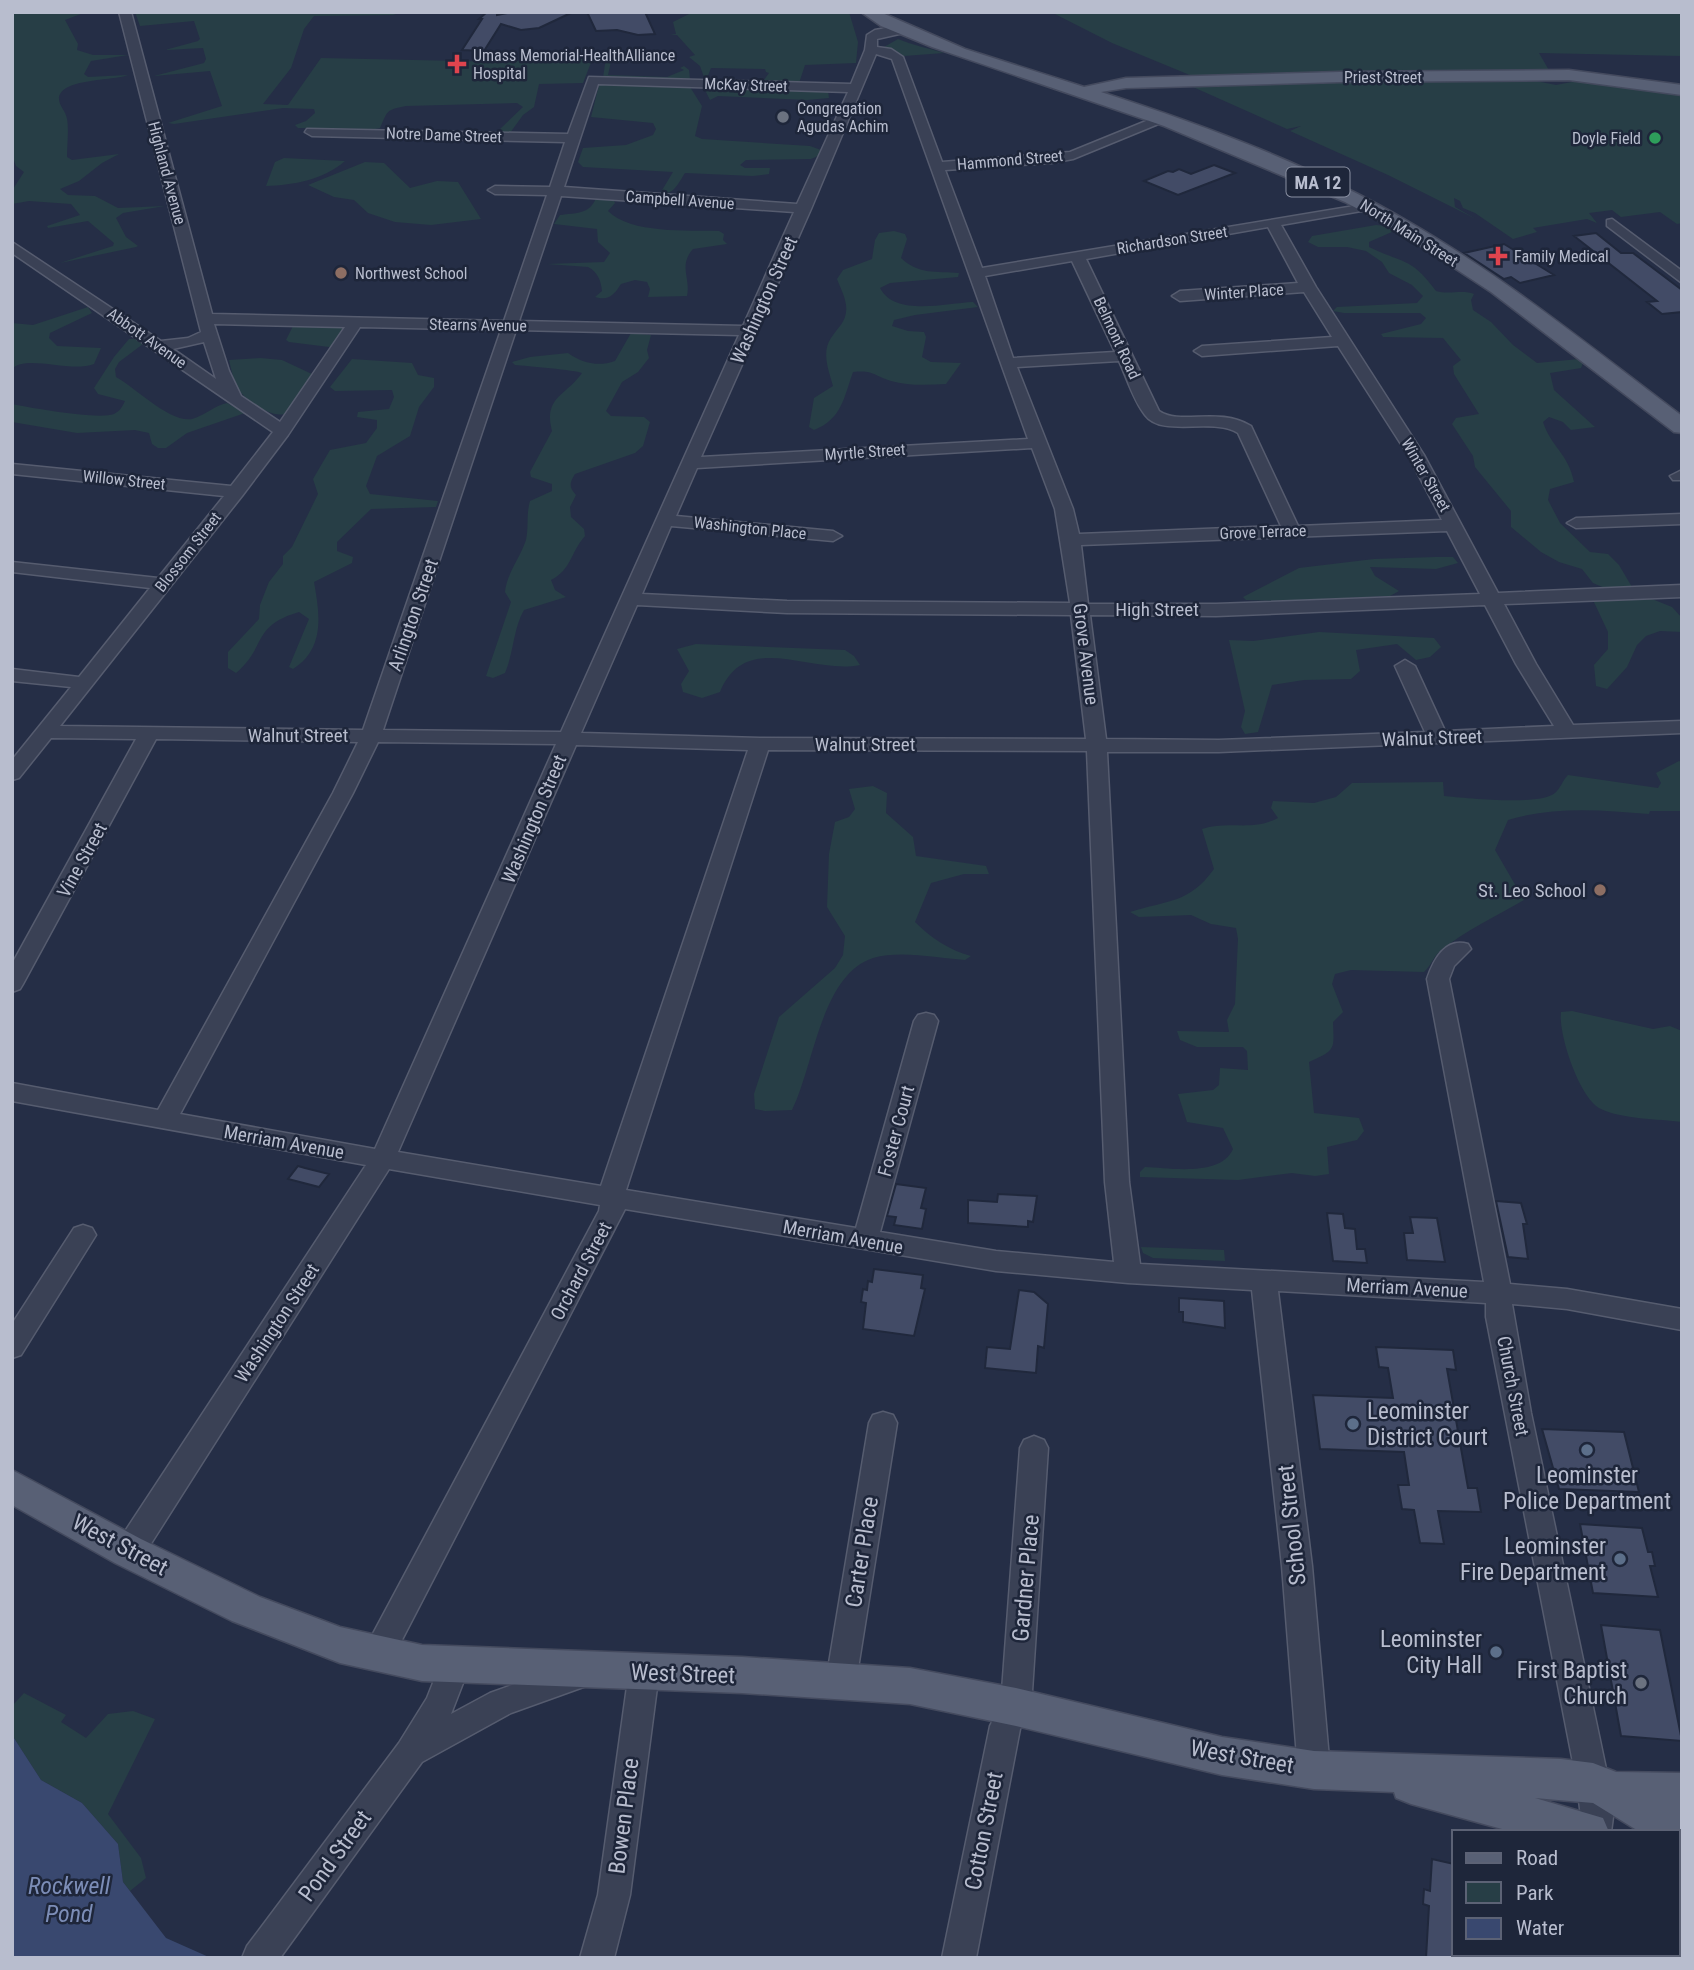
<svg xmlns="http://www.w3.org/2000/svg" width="1694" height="1970" viewBox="0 0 1694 1970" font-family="'Roboto Condensed',sans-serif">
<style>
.green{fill:#273e46}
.water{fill:#39486f}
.building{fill:#424b66;stroke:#20283c;stroke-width:2}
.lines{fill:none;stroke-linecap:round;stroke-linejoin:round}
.minor-casing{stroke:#565c6f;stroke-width:3}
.major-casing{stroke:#444a5e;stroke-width:3}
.minor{fill:#3a4155;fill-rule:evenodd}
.major{fill:#586075;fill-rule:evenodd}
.health-dot{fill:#e0444e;stroke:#1e263a;stroke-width:2.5}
.worship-dot{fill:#6b7280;stroke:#1e263a;stroke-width:2.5}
.leisure-dot{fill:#2e9e5b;stroke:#1e263a;stroke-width:2.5}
.education-dot{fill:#8d6e63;stroke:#1e263a;stroke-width:2.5}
.service-dot{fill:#5c6f8a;stroke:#1e263a;stroke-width:2.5}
.labels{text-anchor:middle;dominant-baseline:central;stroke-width:5;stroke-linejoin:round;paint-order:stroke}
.far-poi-label{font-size:16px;fill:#b8bdce;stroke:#1e263a;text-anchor:start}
.far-street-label{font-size:16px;fill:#b8bdce;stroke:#1e263a}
.shield{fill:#1e263a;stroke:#8a90a2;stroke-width:2}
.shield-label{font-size:18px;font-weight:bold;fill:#b8bdce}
.street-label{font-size:19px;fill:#b8bdce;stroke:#1e263a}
.poi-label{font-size:19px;fill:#b8bdce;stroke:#1e263a;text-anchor:end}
.near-poi-label{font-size:23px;fill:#b8bdce;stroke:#1e263a;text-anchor:end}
.near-street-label{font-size:23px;fill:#b8bdce;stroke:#1e263a}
.near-water-label{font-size:24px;font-style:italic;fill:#7c8db7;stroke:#1e263a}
</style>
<rect width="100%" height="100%" fill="#252e46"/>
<path class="green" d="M12 12H86L65 20 78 44 77 50 93 55H128L91 61 84 74 88 77 128 75C114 81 59 78 59 99 59 106 66 111 67 119 69 129 67 145 67 157L72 160 119 154 102 163 79 181 60 189 68 195 95 196 118 208 165 206 123 213 116 218 126 237 138 246 136 247 60 263 113 246 114 243 88 221 48 228 47 226 80 215 71 204 29 201 12 204 13 189 24 172 16 166 12 155Z
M135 12H388L396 15 314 16 304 29 291 68 263 104 288 105 321 58 506 62 573 56C575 50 589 54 592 60L583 83 539 84 534 107 523 115 510 133H504L500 129 523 107 517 103 406 106C385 110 388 111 380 128L375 129 298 128 295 125 306 121 315 113 314 109 283 108 174 124 168 123 222 106 210 71 154 76 204 63 206 59 203 48 165 50 198 41 200 39 194 21 140 26Z
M687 12H849L858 42 856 63 805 65 799 83 737 81 764 80 769 73 766 72 765 69 711 68 707 78 727 80H705L700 66 689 57 695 55 677 35H670L676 34 673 22 689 14Z
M1051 12H1682V56L1539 53 1550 72 1197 78 1112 43Z
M898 39C912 45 928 48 944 53L904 56 884 47Z
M610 56 612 57 608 75 667 77 684 70 680 68 684 66 689 70 690 79 603 78 606 57Z
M1531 80 1556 85 1577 81 1682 94V223L1677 224 1660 212 1621 217 1612 210 1589 213 1597 223 1587 219 1533 228 1537 232 1513 239 1475 213 1463 208 1460 201 1454 198 1455 207 1476 219 1388 175 1290 131 1301 126 1287 129 1193 87 1333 82Z
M602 84 690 87 702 106 695 136 702 139 810 146 821 150 818 156 811 159 746 160 740 165 745 168H770L769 174 753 176 685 173C679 182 673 197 661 192L673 172 583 167 578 162 583 148 626 145 653 135 656 129 653 123 591 117 599 85Z
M710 88 828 91 829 98 807 100 718 96 710 100 705 90Z
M284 158 345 161C323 180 294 185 266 186L275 162Z
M365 162 384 163 410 188 437 181 458 182 481 219 431 225 395 222 368 213 354 200 334 197 308 185Z
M596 198 613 199 615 203 608 211C631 234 687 230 719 231L724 234 723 240 727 244 693 249C678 266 691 278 687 296L648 297 650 289 647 282 635 280 621 284C614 295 609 301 595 297L602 291C601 281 598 272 588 267L547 264 604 262 610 253 598 242 597 229 554 224 560 215C576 213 590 214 596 198Z
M1376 225 1386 226 1394 231 1369 242V247C1404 264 1411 257 1436 291 1449 295 1463 289 1474 294L1471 300 1473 310 1491 322 1513 345 1537 363 1579 359 1583 363 1581 368 1550 373 1554 390 1595 427 1571 430 1563 422 1549 417 1543 422C1551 447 1568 453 1574 482L1550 489 1548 500 1560 523 1590 552 1608 554 1619 565 1632 587 1607 589 1593 583 1582 569 1559 562 1541 552 1511 527V511L1475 467 1473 456 1452 424 1456 418 1479 414 1454 374 1453 366 1461 360 1443 338 1383 337 1381 334 1421 324 1426 318 1420 313H1344L1333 311 1337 307 1417 303 1423 296 1412 285 1389 273 1382 262 1366 251 1347 247H1318L1308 242 1312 236Z
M894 231 905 234 907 239 901 258C919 275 936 271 959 273L958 277 890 283 880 288C895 317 946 303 973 302L978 307 915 315 894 320 892 326 908 331 924 332 926 337 922 357 931 362 961 363 946 384C928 385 908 386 891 381 872 375 874 370 853 372 844 397 842 419 814 430L809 427 814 398 833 386C829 371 821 353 831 338 838 327 848 321 846 305 845 296 840 287 837 279L843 270 872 259 875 240 879 233Z
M88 307 92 313 50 333 49 338 57 346 101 348 94 364C70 373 26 354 12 369V323L33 325Z
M293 326 337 327 344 328 335 346 329 347 289 342 286 340Z
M631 333 651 335 647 350 649 358 638 372 622 382 606 411 611 416 644 417 650 422 643 446 635 453 575 474C570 482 568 487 576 495L570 507 571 517 584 529 585 536C570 553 572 569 551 580L555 590 566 597 524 610C513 629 514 652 505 673L493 678 486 676 511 602 505 592C507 573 520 558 526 540 529 526 526 515 530 501L552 491V484L531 477 530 472 552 431C543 397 566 396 582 373 576 370 526 366 515 365L512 362 530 357 568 353C582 363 598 367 615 361Z
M129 339H141L143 344 119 362 115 369 116 377C136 388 170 423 192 419 204 416 215 405 227 403L245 413 187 433 166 448H158L152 444 149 433 135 430 77 433 12 422V404C32 408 98 420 114 414 120 411 122 407 125 401L98 394 94 388 114 357Z
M260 358 282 360 314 375 284 414C271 418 243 399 237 387 233 379 231 368 229 360Z
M352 359 412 363 418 375 434 378V387L419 407 410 436 377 456 366 486 370 494 438 501 436 507 371 509 337 542V551L353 557 352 563 314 582C320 615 325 649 293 669L289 667 309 619 299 612C251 626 267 647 236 673L228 668V652L259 619 260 605 269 582 283 564V556L292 547 318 494 313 479 330 450 366 443 377 428V420L357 417 358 412 389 409 394 397 392 390 335 391 330 387Z
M1435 557H1453L1458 563 1436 569 1370 567 1375 576 1399 591 1390 596 1276 601 1246 600 1243 597 1299 568 1374 559Z
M1652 599 1672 607 1682 618V632L1660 631 1646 636 1637 645 1627 667 1607 689 1596 686 1594 665 1608 649V632L1593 600Z
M1319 632 1434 638 1441 647 1430 657 1416 660 1397 644 1356 650 1360 671 1351 679 1304 680 1272 685 1258 732 1245 734 1241 727 1245 711 1229 640 1253 641Z
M696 644 845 650 854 656 860 665C810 675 746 629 720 692L702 698 683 692 681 684 689 671 677 649Z
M1679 761 1682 762V811H1650L1649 814C1601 810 1554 806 1508 820L1495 850 1524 900C1496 916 1465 931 1440 951 1433 957 1431 966 1424 972L1351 970 1335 974 1332 984 1343 1012 1333 1022C1334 1050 1336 1050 1309 1062L1314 1113 1359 1118 1364 1131 1357 1140 1327 1147 1329 1174 1315 1176 1292 1173 1238 1180 1140 1177V1172L1145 1167C1170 1168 1221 1177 1233 1149L1223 1128 1187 1122 1178 1094 1213 1090 1219 1085 1220 1068 1248 1070 1247 1051 1243 1047H1197L1180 1040 1177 1031 1229 1032 1227 1020 1235 1004 1238 939 1236 928 1211 924 1191 915 1139 917 1130 912C1167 900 1189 904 1214 869L1202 829C1229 820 1252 832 1278 818L1271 808 1273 801 1314 803 1336 797 1352 783 1443 782 1444 796C1465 798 1540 806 1555 793 1560 789 1563 780 1568 775L1658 788 1661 783 1656 773Z
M873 786 887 793 886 813 913 837 916 856 986 866 989 874H964L931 883 915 922C931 938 949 950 971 956L965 960C937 958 901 950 873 958 821 975 814 1066 792 1110L765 1111 755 1109 754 1094 779 1017 835 968 843 955 845 936 827 907 829 854 835 822 849 817 855 809 849 789Z
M1572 1011 1653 1029 1670 1026 1682 1031V1122C1659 1119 1621 1119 1601 1109 1580 1100 1558 1034 1561 1012Z
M1141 1247 1224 1250 1225 1261 1153 1258 1143 1253Z
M24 1693 66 1715 61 1722 86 1738 108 1714 133 1711 155 1719 108 1814 141 1858 146 1878 130 1891 123 1882 118 1844 82 1803 41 1780 12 1735V1706Z"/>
<path class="water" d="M12 1735 41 1780 82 1803 118 1844 123 1882 166 1938 211 1958H12Z"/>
<path class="building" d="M487 12H497V15L512 12H573L539 28 521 30 501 24 484 51 462 50 482 19H479Z
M587 12H645L655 34 638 35 617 30 596 31Z
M1214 165 1235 173 1178 195 1144 181 1168 171 1173 172 1179 169 1191 174Z
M1596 233 1621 253H1633L1682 290V312L1662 314 1647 302 1657 301 1574 236Z
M1504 244 1509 247 1554 275 1520 283 1511 277 1504 279 1464 253Z
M298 1166 305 1168 329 1174 319 1187 288 1179Z
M896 1184 926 1188 921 1208 926 1209 922 1229 894 1225 896 1217 887 1216Z
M998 1194 1037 1196 1033 1222 1028 1221V1227L968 1223V1200L997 1202Z
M1496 1201 1521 1203 1527 1224H1523L1528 1259 1508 1257Z
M1327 1213 1343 1214 1345 1228 1355 1229 1357 1249H1365L1367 1263 1333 1261Z
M1410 1217 1437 1218 1445 1262 1407 1260 1404 1233H1413Z
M874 1269 923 1275 921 1288 925 1289 914 1336 863 1329 866 1303 861 1302 863 1289 867 1290 868 1281 872 1282Z
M1019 1290 1034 1292 1048 1304 1044 1348 1038 1346 1036 1373 985 1368 987 1347 1010 1349Z
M1179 1298 1224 1301 1225 1328 1183 1322V1312H1179Z
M1376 1347 1453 1350 1456 1370 1447 1369 1468 1488H1477L1481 1512 1438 1511 1444 1544 1420 1543 1414 1510 1402 1509 1398 1485H1409L1404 1452 1320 1449 1313 1395 1393 1398 1388 1368 1379 1367Z
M1542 1429 1624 1432 1639 1492 1559 1489Z
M1580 1524 1642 1528 1648 1552H1652L1655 1566H1650L1658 1597 1593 1593Z
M1601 1625 1660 1630 1682 1741 1621 1736Z
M1432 1859 1454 1864V1958H1426L1429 1906 1423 1904 1424 1889 1430 1891Z"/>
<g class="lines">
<g class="minor-casing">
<path id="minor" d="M119 12H131L212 314 504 321 547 195 495 194 488 190 495 186 550 187 565 142 312 136 305 132 307 129 568 134 589 77 851 84 865 50 867 35 875 30 904 25 910 29 908 32 877 39V47L891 49 903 57 942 162 1070 152 1156 117 1161 116 1168 120 1073 159 1051 163 945 170 982 268 1372 203V209L1367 210 1281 225 1316 287 1424 455 1498 593 1682 585V597L1504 604 1536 664 1573 725 1682 721V733L1219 752H1107L1129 1182 1140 1264 1484 1282 1427 979C1433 961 1445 937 1468 944L1471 949 1454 966 1449 979 1510 1284 1567 1289 1682 1309V1330L1567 1309 1512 1304 1531 1413 1609 1783 1613 1817 1611 1832H1579L1581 1817 1577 1783 1486 1317V1303L1278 1291 1312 1566 1330 1770 1325 1780 1314 1785 1303 1780 1298 1770 1282 1566 1252 1290 1128 1283 996 1271 625 1209 390 1663 379 1667 368 1663 364 1653 368 1643 599 1211 600 1205 389 1169 152 1542C142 1555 136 1566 118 1560L113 1551 118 1542 366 1165 12 1101V1083L158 1110 333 793 358 742 156 739 23 984 20 989 12 992V964L136 739 51 738 19 778 12 780V760L71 687 12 681V669L79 677 150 588 12 572V562L158 578 224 496 12 474V464L231 486 273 432 12 253V242L161 341 188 338 201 332ZM876 54 892 59 1028 439 701 457 811 209ZM598 84 848 92 797 204 564 187ZM561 196 794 212 743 326 519 321ZM1268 227 1298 283 1180 291 1172 296 1180 301 1304 292 1332 337 1202 346 1194 351 1202 356 1338 346 1408 455 1442 520 1298 526 1251 426C1218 406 1181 426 1159 411L1086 259ZM1072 261 1115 352 1013 358 985 276ZM214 324 345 327 280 422 241 396 229 371ZM360 327 501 330 363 730 60 726 242 496 288 435ZM516 330 739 335 561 732 383 730ZM204 342 216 379 173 349ZM1119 361C1127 378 1133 400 1145 415 1162 438 1212 417 1238 433L1281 526 1079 534 1073 509 1017 367ZM1032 448 1055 509 1070 603 787 601 642 594 671 526 833 541 842 536 833 531 676 516 697 468ZM1447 531 1480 594 1216 604H1088L1081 545ZM637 605 787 613 1071 615 1086 739 760 738 581 733ZM1485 605 1516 664 1554 726 1445 731 1415 666 1405 660 1395 666 1425 732 1219 740 1106 739 1090 615 1216 616ZM378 742 556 744 375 1149 180 1114 353 793ZM576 745 748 750 601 1186 398 1152ZM768 750 1087 751 1105 1182 1114 1262 996 1251 880 1232 938 1021 934 1015 926 1013 918 1015 914 1021 856 1228 626 1190Z
M1612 219 1682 271V283L1607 226V220Z
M1682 470V480H1673L1670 476Z
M1682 514V524L1576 528 1567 523 1576 518Z
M83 1225 92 1228 96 1235 21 1355 12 1358V1324L74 1228Z
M883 1412 893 1415 897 1423 856 1681 852 1691 841 1695 830 1691 826 1681 869 1423 873 1415Z
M1034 1436 1044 1440 1048 1448 1031 1707 1020 1729 976 1958H942L990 1726 1001 1704 1020 1448 1024 1440Z
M455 1651 466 1655 470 1665 451 1714 490 1693 578 1661 589 1665 593 1675 589 1685 511 1713 422 1762 280 1958H242L247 1946 399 1743 427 1698 444 1655Z
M644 1658 655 1662 659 1672 630 1895 614 1958H580L598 1895 629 1672 633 1662Z"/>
</g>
<g class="major-casing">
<path id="major" d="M861 12H880L965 49 1084 87 1126 78 1340 72 1569 70 1682 85V95L1569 80 1340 82 1126 88 1101 92C1206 126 1314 166 1409 222 1506 278 1593 349 1682 416V433L1674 432 1491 292 1395 229 1345 202 1164 126 932 47 881 26Z
M12 1470 141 1539 260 1597 340 1627 422 1645 742 1657 910 1668 1016 1688 1222 1737 1314 1751 1561 1759 1593 1763 1616 1772 1682 1773V1886L1678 1884V1832H1640L1593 1803 1535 1798 1603 1818 1609 1832H1513L1411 1804 1396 1798 1394 1792 1314 1789 1222 1775 1016 1726 910 1704 742 1693 422 1681 340 1663 232 1621 115 1563 12 1505Z"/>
</g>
<use href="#minor" class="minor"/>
<use href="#major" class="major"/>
</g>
<g class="health-dot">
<path d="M453.5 53.5h7v7h7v7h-7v7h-7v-7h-7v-7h7z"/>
<path d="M1494.5 245.5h7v7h7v7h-7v7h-7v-7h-7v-7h7z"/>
</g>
<g class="worship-dot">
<circle cx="783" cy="117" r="7"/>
<circle cx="1641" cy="1683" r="7"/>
</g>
<circle class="leisure-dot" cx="1655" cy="138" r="7"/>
<g class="education-dot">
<circle cx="341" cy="273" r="7"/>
<circle cx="1600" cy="890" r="7"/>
</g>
<g class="service-dot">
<circle cx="1353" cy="1424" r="7"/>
<circle cx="1587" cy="1450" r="7"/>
<circle cx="1620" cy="1559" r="7"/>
<circle cx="1496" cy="1652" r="7"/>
</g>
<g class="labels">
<g class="far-poi-label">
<text x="473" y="55">Umass Memorial-HealthAlliance<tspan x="473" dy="18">Hospital</tspan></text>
<text x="797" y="108">Congregation<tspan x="797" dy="18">Agudas Achim</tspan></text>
<text x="1641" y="138" text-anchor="end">Doyle Field</text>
<text x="1514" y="256">Family Medical</text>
<text x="355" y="273">Northwest School</text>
</g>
<g class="far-street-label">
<text x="1383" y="77">Priest Street</text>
<text transform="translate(746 85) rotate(2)">McKay Street</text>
<text transform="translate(444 135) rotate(2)">Notre Dame Street</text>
<text transform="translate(1010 160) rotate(-5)">Hammond Street</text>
<text transform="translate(167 173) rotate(75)">Highland Avenue</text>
<text transform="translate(680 200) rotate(4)">Campbell Avenue</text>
<text transform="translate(1409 233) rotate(32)">North Main Street</text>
<text transform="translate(1172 240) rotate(-9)">Richardson Street</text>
<text transform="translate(1244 292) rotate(-4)">Winter Place</text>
<text transform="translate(478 325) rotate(1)">Stearns Avenue</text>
<text transform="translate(147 338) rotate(35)">Abbott Avenue</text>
<text transform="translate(1117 338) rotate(65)">Belmont Road</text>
<text transform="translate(865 452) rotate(-4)">Myrtle Street</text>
<text transform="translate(1426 475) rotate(60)">Winter Street</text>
<text transform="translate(124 480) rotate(6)">Willow Street</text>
<text transform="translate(750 528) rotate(6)">Washington Place</text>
<text transform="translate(1263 532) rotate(-2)">Grove Terrace</text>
<text transform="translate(188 552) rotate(-52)">Blossom Street</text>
</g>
<rect class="shield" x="1286.5" y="167.5" width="63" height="29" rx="5"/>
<g class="shield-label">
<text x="1318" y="182">MA 12</text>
</g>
<g class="street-label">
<text transform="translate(764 300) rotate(-66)">Washington Street</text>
<text x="1157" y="609">High Street</text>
<text transform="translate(413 615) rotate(-71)">Arlington Street</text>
<text transform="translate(1086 654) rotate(83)">Grove Avenue</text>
<text x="298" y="735">Walnut Street</text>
<text transform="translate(1432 738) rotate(-2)">Walnut Street</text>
<text x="865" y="744">Walnut Street</text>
<text transform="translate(534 819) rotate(-67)">Washington Street</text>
<text transform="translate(82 860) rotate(-61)">Vine Street</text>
<text transform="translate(896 1131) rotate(-75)">Foster Court</text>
<text transform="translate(284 1142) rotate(10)">Merriam Avenue</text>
<text transform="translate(843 1237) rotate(10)">Merriam Avenue</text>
<text transform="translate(581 1271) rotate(-62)">Orchard Street</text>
<text transform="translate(1407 1288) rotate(3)">Merriam Avenue</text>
<text transform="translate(277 1323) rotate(-57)">Washington Street</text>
<text transform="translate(1513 1386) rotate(79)">Church Street</text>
</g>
<g class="poi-label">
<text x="1586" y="890">St. Leo School</text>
</g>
<g class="near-poi-label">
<text x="1367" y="1411" text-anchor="start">Leominster<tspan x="1367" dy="26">District Court</tspan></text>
<text x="1587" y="1475" text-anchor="middle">Leominster<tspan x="1587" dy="26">Police Department</tspan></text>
<text x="1606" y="1546">Leominster<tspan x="1606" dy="26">Fire Department</tspan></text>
<text x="1482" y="1639">Leominster<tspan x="1482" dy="26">City Hall</tspan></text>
<text x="1627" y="1670">First Baptist<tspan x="1627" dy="26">Church</tspan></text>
</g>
<g class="near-street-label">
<text transform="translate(1292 1525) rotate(-96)">School Street</text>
<text transform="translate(120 1545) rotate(28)">West Street</text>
<text transform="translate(862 1552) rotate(-81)">Carter Place</text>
<text transform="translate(1026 1578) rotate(-85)">Gardner Place</text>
<text transform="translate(683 1674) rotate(2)">West Street</text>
<text transform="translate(1242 1757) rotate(10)">West Street</text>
<text transform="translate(624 1816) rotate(-83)">Bowen Place</text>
<text transform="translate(984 1831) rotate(-79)">Cotton Street</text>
<text transform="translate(335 1856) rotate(-54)">Pond Street</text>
</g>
<g class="near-water-label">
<text x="69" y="1886">Rockwell<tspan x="69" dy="28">Pond</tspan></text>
</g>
</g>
<rect width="1694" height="1970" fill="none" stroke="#b8bdce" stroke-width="28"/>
<rect x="1452" y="1830" width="228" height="126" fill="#1e263a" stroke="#5c6275" stroke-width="2"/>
<rect x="1466" y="1853" width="35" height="10" fill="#586075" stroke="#5c6275" stroke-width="2"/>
<text x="1516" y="1865" font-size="21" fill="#b8bdce">Road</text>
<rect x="1466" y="1882" width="35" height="21" fill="#273e46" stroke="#5c6275" stroke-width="2"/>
<text x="1516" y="1900" font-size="21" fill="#b8bdce">Park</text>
<rect x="1466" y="1918" width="35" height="21" fill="#39486f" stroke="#5c6275" stroke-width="2"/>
<text x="1516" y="1935" font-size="21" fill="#b8bdce">Water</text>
</svg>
